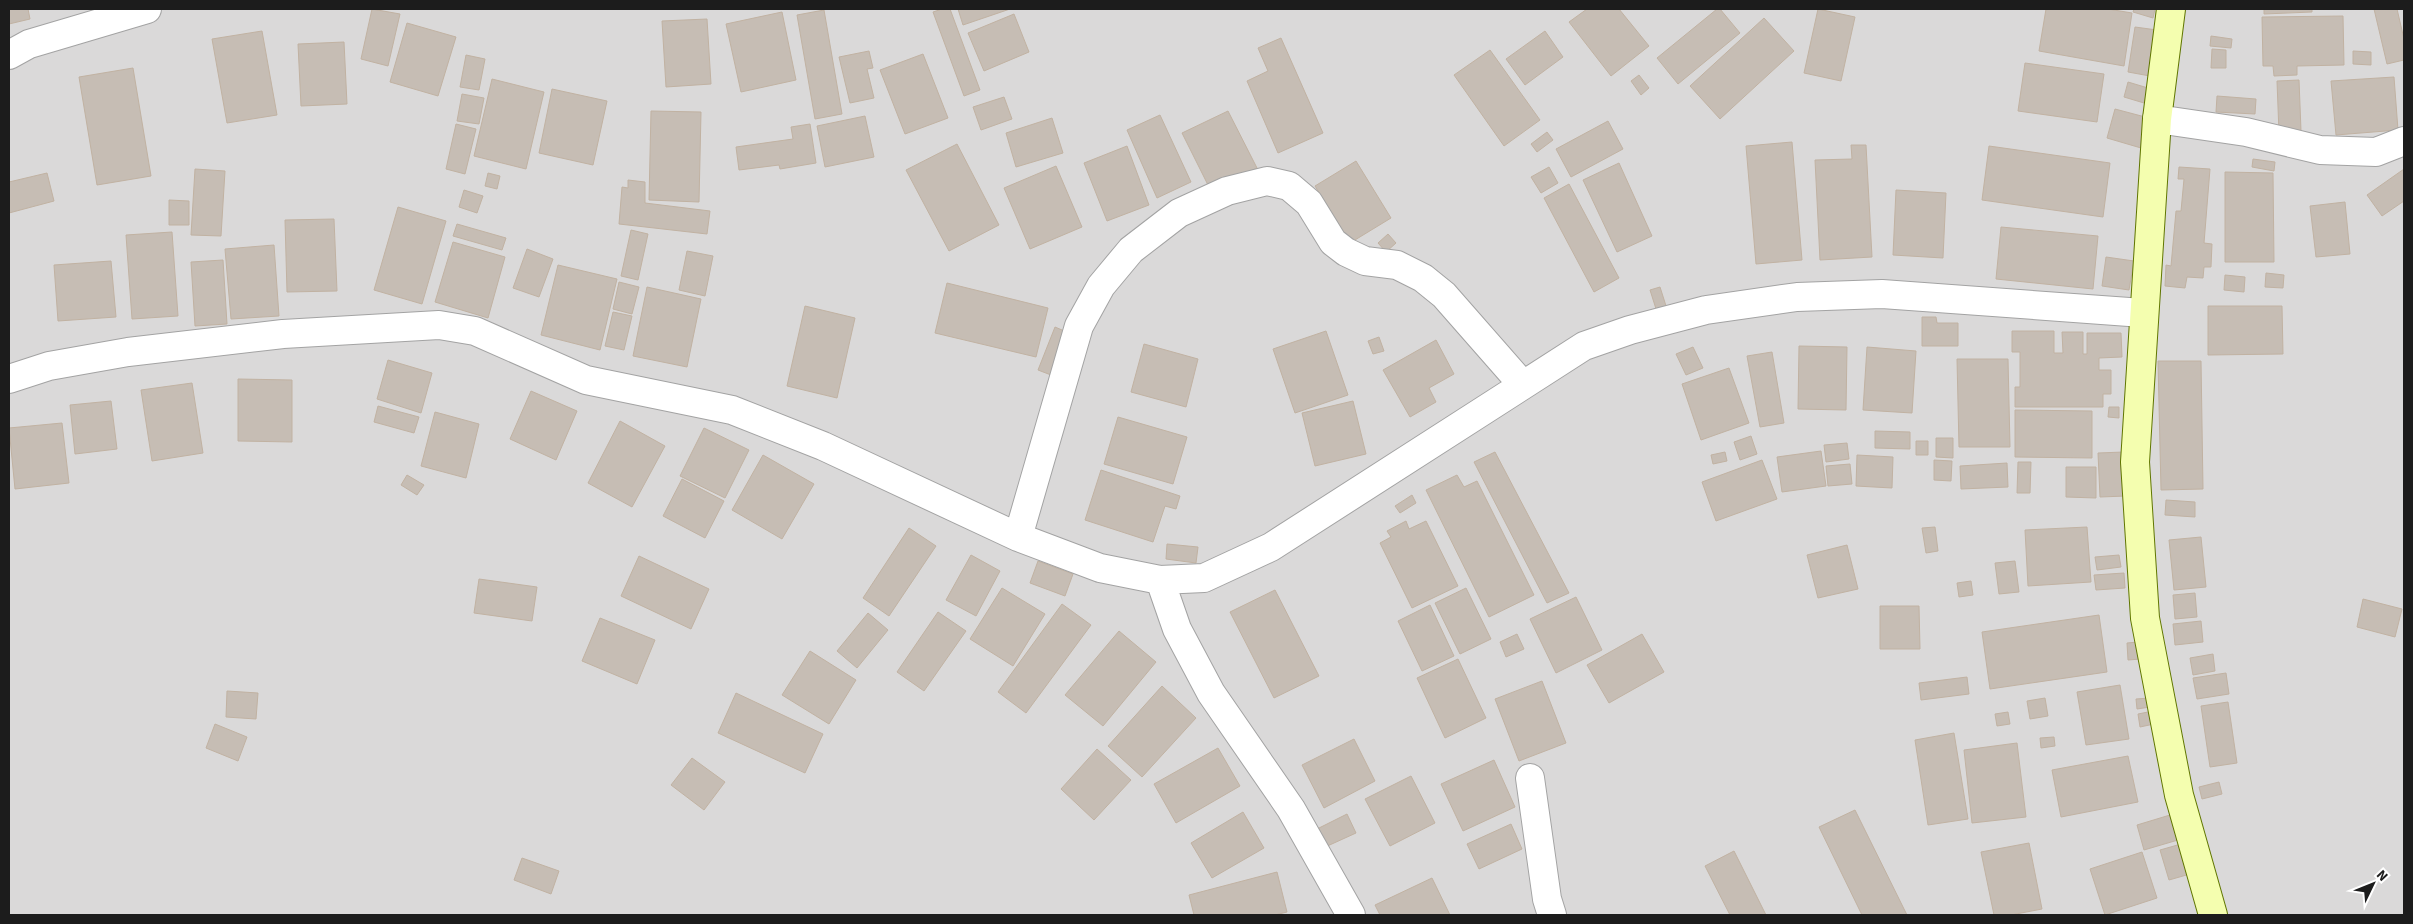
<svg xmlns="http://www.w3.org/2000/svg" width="2413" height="924" viewBox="0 0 2413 924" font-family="'Source Sans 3',sans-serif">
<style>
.residential{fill:#dad9d9}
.building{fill:#c6bdb4;stroke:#c1b2a2}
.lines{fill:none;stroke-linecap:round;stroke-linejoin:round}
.street-casing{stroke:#a3a3a3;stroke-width:30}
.secondary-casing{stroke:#607600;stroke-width:30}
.street{stroke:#fff;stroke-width:28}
.secondary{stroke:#f4feaf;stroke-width:28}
</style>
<rect width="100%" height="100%" fill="#eeebe0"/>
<path class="residential" d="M9 9H2404V915H9Z"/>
<path class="building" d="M9 9H28L30 19 9 24Z
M372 9 400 14 388 66 361 59Z
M942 9H950L980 90 964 96 933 12Z
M958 9H1010L963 25Z
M1587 9H1619L1649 46 1611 76 1569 22Z
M1717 9H1720L1740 33 1678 84 1657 58Z
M1818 9 1855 17 1841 81 1804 73Z
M2046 9H2108L2132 13 2124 66 2039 51Z
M2134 9H2155L2153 18 2133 12Z
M2264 9H2312V12L2264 14Z
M2374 9H2397L2404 39V60L2387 64Z
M824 10 842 114 815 119 797 15Z
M782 12 796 80 741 92 726 24Z
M1014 14 1029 52 984 71 968 33Z
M2343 16 2344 65 2297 66V75L2274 76 2273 66H2263L2262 17Z
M1764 18 1794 51 1720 119 1690 86Z
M707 19 711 84 666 87 662 21Z
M407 23 456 37 438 96 390 82Z
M2135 27 2157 30 2150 76 2128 72Z
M262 31 277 115 227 123 212 39Z
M1545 31 1563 57 1525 85 1506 59Z
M2211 36 2232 39 2231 48 2210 46Z
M1281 38 1323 133 1278 153 1247 81 1268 71 1258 48Z
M344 42 347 104 301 106 298 44Z
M2212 49 2226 50V68H2211Z
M1490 50 1540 120 1504 146 1454 75Z
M869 51 873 68 867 69 874 98 850 103 839 57Z
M2353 51 2371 52V65L2353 64Z
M923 54 948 118 905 134 880 70Z
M466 55 485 59 479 90 460 87Z
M2025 63 2104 74 2097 122 2018 111Z
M133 68 151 176 97 185 79 77Z
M1639 75 1649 88 1641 95 1631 81Z
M2394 77 2398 130 2336 135 2331 81Z
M492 79 544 92 526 169 474 156Z
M2299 80 2301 131 2279 133 2277 81Z
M2128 82 2148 88 2144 103 2124 97Z
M552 89 607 101 593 165 539 153Z
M462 94 484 98 479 124 457 121Z
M2217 96 2256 99 2255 114 2216 112Z
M1004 97 1012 119 981 130 973 107Z
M2115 109 2149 118 2141 148 2107 138Z
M651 111 701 112 699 202 649 200Z
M1228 111 1257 168 1211 191 1182 133Z
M1160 115 1191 182 1157 198 1127 130Z
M865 116 874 157 825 167 817 126Z
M1052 118 1063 153 1016 167 1006 133Z
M1608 121 1623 149 1571 177 1556 149Z
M456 124 476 129 465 174 446 169Z
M810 124 816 163 780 169 779 165 739 170 736 147 793 139 791 127Z
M1547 132 1553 140 1537 152 1531 144Z
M1792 142 1802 260 1756 264 1746 146Z
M957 144 999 225 949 251 906 170Z
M1851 145H1866L1872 257 1820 260 1815 160 1852 159Z
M1127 146 1149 205 1107 221 1084 163Z
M1989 146 2110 163 2103 217 1982 200Z
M2253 159 2275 162 2274 171 2252 167Z
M1356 161 1391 218 1350 243 1315 186Z
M1619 163 1652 236 1617 252 1583 180Z
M1056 166 1082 227 1030 249 1004 188Z
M1549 167 1558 183 1541 193 1531 177Z
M2179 167 2210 169 2204 243 2212 244 2211 267H2204L2203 278 2187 277 2185 288 2165 286 2166 265 2171 266 2176 211H2181L2184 179H2178Z
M195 169 225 171 221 236 191 235Z
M2404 169V201L2382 216 2367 195Z
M2225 172 2273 173 2274 262H2225Z
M47 173 54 201 9 213V182Z
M488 173 500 176 497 189 485 186Z
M628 180 645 182V203L710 211 707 234 619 224 622 187 628 188Z
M1569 184 1619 278 1594 292 1544 198Z
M464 190 483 196 477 213 459 207Z
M1896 190 1946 193 1943 258 1893 255Z
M169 200 189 201V225H169Z
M2345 202 2350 254 2316 257 2310 206Z
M398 207 446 221 422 304 374 290Z
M334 219 337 291 287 292 285 220Z
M457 224 506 238 502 250 453 236Z
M2001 227 2098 236 2093 289 1996 279Z
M631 230 648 234 638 280 621 276Z
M172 232 178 316 132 319 126 235Z
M1388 234 1396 243 1386 252 1378 243Z
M453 242 505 257 488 318 435 302Z
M274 245 279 316 231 319 225 249Z
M527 249 553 259 539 297 513 288Z
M687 251 713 256 705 296 679 290Z
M2106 257 2134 261 2129 290 2102 286Z
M223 260 227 324 195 326 191 262Z
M111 261 116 317 58 321 54 265Z
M558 265 617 279 600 350 541 335Z
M2266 273 2284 275 2283 288 2265 287Z
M2225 275 2245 277 2244 292 2224 290Z
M619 282 639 287 632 314 613 309Z
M947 283 1048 308 1036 357 935 333Z
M647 287 701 299 687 367 633 356Z
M1660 287 1667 309 1657 312 1650 290Z
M805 306 855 318 837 398 787 386Z
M2208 306H2282L2283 354 2208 355Z
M613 312 632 316 624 350 605 346Z
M1922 317H1936L1937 323H1958V346H1922Z
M1055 327 1069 333 1051 375 1038 370Z
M1326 331 1348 395 1295 413 1273 349Z
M2012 331H2054V353H2063L2062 332H2083V354H2087V333H2121L2122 357 2099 358V370H2111V394H2103V407H2015V387H2020V352H2012Z
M1379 337 1384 351 1373 354 1368 341Z
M1436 340 1454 374 1429 388 1436 402 1410 417 1383 370Z
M1144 344 1198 359 1186 407 1131 392Z
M1799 346 1847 347 1846 410 1798 409Z
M1693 347 1703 368 1686 375 1676 354Z
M1867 347 1916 351 1912 413 1863 410Z
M1772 352 1784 423 1760 427 1747 356Z
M1957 359H2008L2010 447H1959Z
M388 360 432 373 421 413 377 399Z
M2158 361H2201L2203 489 2161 490Z
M1729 368 1749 423 1701 440 1682 384Z
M238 379 292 380V442L238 441Z
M192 383 203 453 152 461 141 390Z
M531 391 577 411 556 460 510 439Z
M111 401 117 449 75 454 70 405Z
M1353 401 1366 454 1315 466 1302 413Z
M378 406 419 417 414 433 374 422Z
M2109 407H2119V418L2108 417Z
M2015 410 2092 411V458L2015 457Z
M435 412 479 424 466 478 421 466Z
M1118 417 1187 437 1173 484 1104 464Z
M620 421 665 446 632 507 588 483Z
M62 423 69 483 15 489 9 428Z
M704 428 749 450 725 498 680 476Z
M1875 431 1910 432V449L1875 448Z
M1751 436 1757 454 1740 460 1734 442Z
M1936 438H1953V458L1936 457Z
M1916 441H1928V455H1916Z
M1847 443 1849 459 1826 462 1824 445Z
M1821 451 1826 486 1782 492 1777 457Z
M1495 452 1569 593 1547 603 1474 462Z
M1725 452 1727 461 1713 464 1711 455Z
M2124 452 2126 496 2100 497 2098 453Z
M763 455 814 484 782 539 732 510Z
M1857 455 1893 457 1892 488 1856 486Z
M1762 460 1777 499 1716 521 1702 482Z
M1934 460 1952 461 1951 481 1934 480Z
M2018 462H2031L2030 493H2017Z
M2007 463 2008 487 1961 489 1960 466Z
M1850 464 1852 484 1828 486 1826 466Z
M2066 467H2096V498L2066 497Z
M1101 470 1180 496 1176 509 1165 506 1153 542 1085 520Z
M407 475 424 485 417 495 401 485Z
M1457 475 1464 487 1477 481 1534 595 1489 617 1426 490Z
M682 479 724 501 705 538 663 516Z
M1412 495 1416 503 1400 513 1395 506Z
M2166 500 2195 502V517L2165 515Z
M1406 521 1409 529 1426 521 1458 586 1412 608 1380 543 1391 537 1387 531Z
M1935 527 1938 551 1926 553 1922 528Z
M2087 527 2091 582 2028 586 2025 530Z
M909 528 936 546 889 616 863 598Z
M2201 537 2206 587 2174 590 2169 540Z
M1167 544 1198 547 1196 563 1166 559Z
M1847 545 1858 589 1818 598 1807 555Z
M971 555 1000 571 976 616 946 600Z
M2119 555 2121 567 2097 570 2095 557Z
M639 556 709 589 691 629 621 596Z
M1038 561 1073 574 1065 596 1030 583Z
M2015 561 2019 592 1999 594 1995 563Z
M2124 573 2125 588 2096 590 2094 575Z
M479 579 537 587 532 621 474 613Z
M1971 581 1973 595 1959 597 1957 583Z
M1002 588 1045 614 1013 666 970 639Z
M1466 588 1491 639 1460 654 1435 603Z
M1275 590 1319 676 1274 698 1230 612Z
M2195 593 2197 617 2175 619 2173 595Z
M1576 597 1602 650 1556 673 1530 619Z
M2363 599 2402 609 2395 637 2357 627Z
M1062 604 1091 625 1026 713 998 692Z
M1430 605 1454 656 1422 671 1398 621Z
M1880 606H1919L1920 649H1880Z
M938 612 966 631 924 691 897 672Z
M868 613 888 630 857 668 837 651Z
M2099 615 2107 672 1990 689 1982 632Z
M600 618 655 640 637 684 582 661Z
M2201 621 2203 642 2175 645 2173 624Z
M1119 631 1156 662 1103 726 1065 695Z
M1517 634 1524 649 1506 657 1500 642Z
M1642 634 1664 672 1609 703 1587 665Z
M2138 642 2141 659 2128 660 2127 643Z
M810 651 856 680 829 724 782 695Z
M2213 654 2215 671 2193 675 2190 658Z
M1458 659 1486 718 1445 738 1417 678Z
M2226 673 2229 694 2197 699 2193 678Z
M1967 677 1969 694 1921 700 1919 683Z
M1542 681 1566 743 1519 761 1495 699Z
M2120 685 2129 739 2086 745 2077 692Z
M1162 686 1196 718 1142 777 1108 746Z
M227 691 258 693 256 719 226 717Z
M736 693 823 734 805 773 718 733Z
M2045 698 2048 716 2030 719 2027 701Z
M2149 698 2150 707 2137 709 2136 699Z
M2228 702 2237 763 2210 767 2201 706Z
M2153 711 2154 724 2140 727 2138 714Z
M2008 712 2010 724 1997 726 1995 714Z
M215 724 247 737 238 761 206 748Z
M1954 733 1968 819 1928 825 1915 740Z
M2054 737 2055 746 2041 748 2040 738Z
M1354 739 1375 781 1324 808 1302 765Z
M2017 743 2026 817 1972 823 1964 750Z
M1218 748 1240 786 1176 823 1154 784Z
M1097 749 1131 780 1094 820 1061 789Z
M2128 756 2138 802 2061 817 2052 770Z
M692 758 725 782 704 810 671 785Z
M1494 760 1515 807 1463 831 1441 784Z
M1411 776 1435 823 1390 846 1365 799Z
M2219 782 2222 794 2202 799 2199 787Z
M1855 810 1907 915H1862L1819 827Z
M1243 812 1264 848 1212 878 1191 843Z
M1347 814 1356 833 1323 848 1315 830Z
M2170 815 2178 840 2144 850 2137 825Z
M1511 824 1522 849 1479 869 1467 844Z
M2029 843 2042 909 2011 915H1994L1981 852Z
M2181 844 2190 874 2169 880 2160 850Z
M1734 851 1766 915H1730L1705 866Z
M2142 852 2157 898 2105 915 2090 869Z
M522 858 559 871 551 894 514 880Z
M1277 872 1287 912 1275 915H1194L1189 895Z
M1432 878 1450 915H1380L1375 905Z"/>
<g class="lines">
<g class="street-casing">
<path id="street" d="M9 55 29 44 147 9
M2157 119 2246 132 2320 150 2376 152 2404 141
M9 379 49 366 128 352 283 334 439 325 475 331 586 380 732 410 823 446 1018 537 1100 568 1160 580 1204 578 1271 547 1584 346 1630 330 1706 310 1797 297 1882 294 2143 313
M1018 537 1079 326 1101 286 1131 250 1179 213 1227 191 1267 181 1289 186 1309 203 1333 242 1346 252 1365 261 1397 265 1423 278 1444 295 1523 385
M1160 580 1177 629 1211 693 1291 809 1351 915
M1530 778 1547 899 1552 915"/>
</g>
<g class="secondary-casing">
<path id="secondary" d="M2171 9 2157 119 2135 462 2145 618 2179 795 2213 915"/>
</g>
<use href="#street" class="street"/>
<use href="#secondary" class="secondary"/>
</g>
<rect width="2413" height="924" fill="none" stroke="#1c1c1c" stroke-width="20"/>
<g transform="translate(2373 884) rotate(47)" stroke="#ffffff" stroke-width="4" paint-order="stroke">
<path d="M0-4L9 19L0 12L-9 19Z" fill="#1c1c1c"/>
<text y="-8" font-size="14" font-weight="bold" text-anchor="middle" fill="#1c1c1c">N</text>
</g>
</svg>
